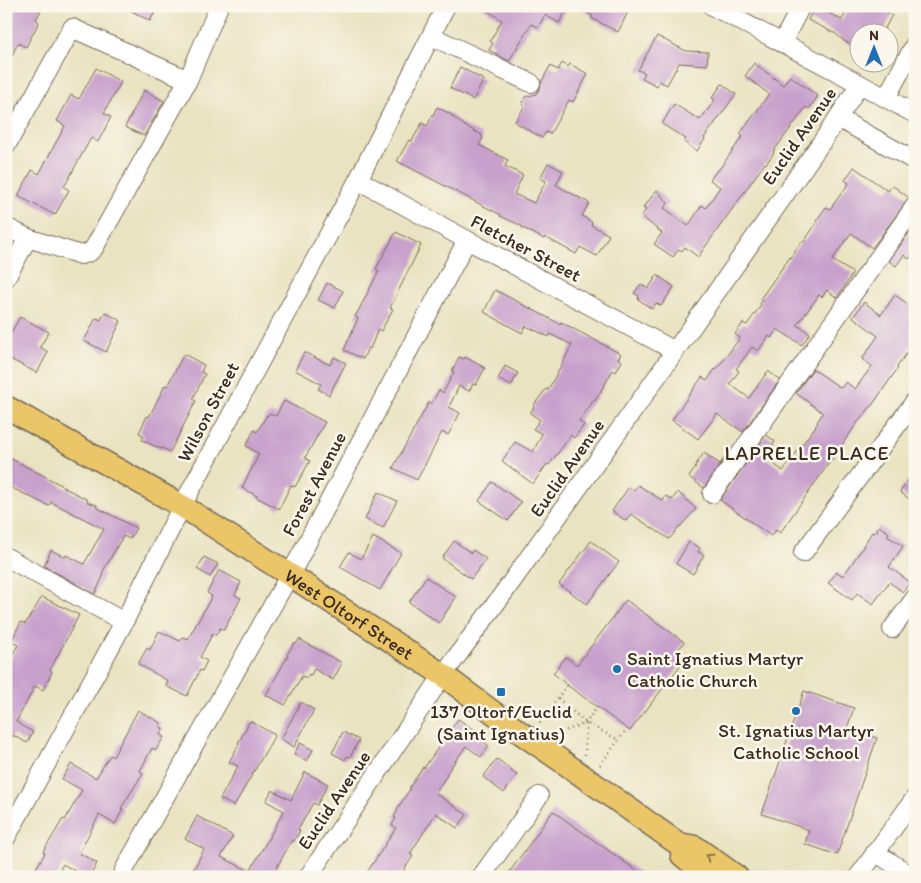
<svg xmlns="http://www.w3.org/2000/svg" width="921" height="883" viewBox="0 0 921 883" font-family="Itim,sans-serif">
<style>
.building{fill:#c7a0cc}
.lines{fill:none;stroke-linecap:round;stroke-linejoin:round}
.minor-casing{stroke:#786b57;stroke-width:20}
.major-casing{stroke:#786b57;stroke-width:25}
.path{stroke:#786b57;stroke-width:2.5;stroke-dasharray:1 4;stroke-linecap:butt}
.minor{stroke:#fff;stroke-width:18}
.major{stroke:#ebc669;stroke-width:22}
.oneway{stroke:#8a7040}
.poi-dot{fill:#1f6fb2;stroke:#fbf7ec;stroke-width:2}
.labels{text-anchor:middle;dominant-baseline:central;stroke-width:5;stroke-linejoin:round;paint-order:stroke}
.street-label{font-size:19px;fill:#3b2a1e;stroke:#fbf7ec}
.poi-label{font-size:19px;fill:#3b2a1e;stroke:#fbf7ec}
.neighbourhood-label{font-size:20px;letter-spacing:1px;fill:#3b2a1e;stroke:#fbf7ec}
</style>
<rect width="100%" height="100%" fill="#fbf7ec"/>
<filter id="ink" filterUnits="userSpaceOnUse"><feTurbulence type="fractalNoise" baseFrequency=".02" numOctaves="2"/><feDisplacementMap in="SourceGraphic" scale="10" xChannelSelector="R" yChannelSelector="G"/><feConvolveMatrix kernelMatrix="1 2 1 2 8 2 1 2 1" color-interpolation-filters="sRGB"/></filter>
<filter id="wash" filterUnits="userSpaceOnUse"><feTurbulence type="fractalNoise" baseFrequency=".0096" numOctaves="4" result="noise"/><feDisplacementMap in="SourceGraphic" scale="20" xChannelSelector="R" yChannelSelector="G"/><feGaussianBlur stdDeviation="1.12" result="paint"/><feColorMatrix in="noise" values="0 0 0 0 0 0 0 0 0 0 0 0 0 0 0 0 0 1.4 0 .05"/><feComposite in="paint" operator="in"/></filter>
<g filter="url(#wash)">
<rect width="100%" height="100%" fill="#e9e3c1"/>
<g id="blocks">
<path class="building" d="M6 6H43L36 20 39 22 26 47 18 43 6 68Z
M123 6H158L150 21Z
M480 6H569L559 23 545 15 538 27 531 24 509 61 489 50 493 43 490 41 502 20Z
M575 6H631L618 32 591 18 593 16Z
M815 6 842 20 849 6H888L885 11 892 15 883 32H858V48L844 41 836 34 808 20Z
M657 36 686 51 708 52 707 65 679 63 667 85 659 81 657 86 642 78 645 73 638 70Z
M562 63 568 67 570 64 588 74 573 102 569 100 550 134 546 132 542 138 515 122 524 107 522 102 525 97 536 94 540 88 541 83 550 66 558 70Z
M754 63 783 85 790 76 818 96 809 109 806 107 793 125 773 152 774 153 766 164 765 163 698 257 685 247 682 251 679 249 673 257 654 244 662 233 641 216 646 210 643 208 657 190 668 203 664 208 688 226 702 205 706 208 720 187 710 180 717 170 718 171 743 136 740 134 769 94 745 76Z
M460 67 484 80 473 100 450 88Z
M96 68 121 82 104 113 111 117 98 142 91 138 64 187 69 190 55 215 18 196 32 170 39 174 65 126 57 121 71 95 79 99Z
M722 84 736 94 704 138 705 139 697 151 684 142 686 139 662 124 674 104 700 120 715 100 712 98Z
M144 90 164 101 144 136 125 127Z
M437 107 452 115V116L465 126 482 135 481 136 483 138 479 145 508 160 505 166 523 175 514 194 534 203 546 181 540 178 548 163 563 171 556 185 589 203 582 216 592 222 591 225 609 235 597 256 580 247 576 254 545 237 544 239 521 227 522 226 500 216 501 215 397 161 409 140 412 141 422 123 427 126Z
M854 167 888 191 892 185 909 198 872 248 851 233 832 260 853 273 837 298 827 290 822 297 819 295 797 325 810 333 802 345 777 329 771 338 769 336 758 351 752 347 736 369 739 371 730 384 749 398 768 371 780 380 743 432 717 414 698 439 672 420 702 377 707 381 715 369 716 370 740 338 735 334 743 323 747 325 761 305 760 304 762 301 760 299 790 257V258L802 241 804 242 817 222 816 221 826 207 830 209 849 183 845 180Z
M915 225V250L909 259 904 255 896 266 889 261Z
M396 232 421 245 390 308 393 309 381 331 378 329 370 349 368 348 363 359 344 350 358 318 355 317 379 271 376 269Z
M657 275 674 287 661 306 656 303 652 309 638 299 639 296 634 293 641 284 648 289Z
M327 283 343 291 335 308 318 300Z
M495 290 560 324 561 322 621 354 618 359 622 361 616 372 613 370 595 401 594 400 579 421 584 425 574 438 571 435 549 465 547 464 533 484 502 461 515 442 533 452 542 434 533 429 540 420 530 413 534 407 533 406 546 389 548 390 572 345 550 334 549 337 526 326 522 333 484 312Z
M895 295 915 309V341L897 367 898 368 873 404 857 423 780 533 776 530 771 536 720 500 766 435 775 441 765 457 783 471 818 423 817 422 823 413 796 393 813 369 841 388 846 382 855 389 872 366 862 359 878 336 853 317 864 302 881 315Z
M105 312 121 321 106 352 84 341 96 318 101 320Z
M20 317 49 332 40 347 48 352 37 373 6 357V341Z
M304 353H306L330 365 334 357 346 363 329 395 318 389 321 384 295 370Z
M184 354 204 365 201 372 205 374 193 399 196 401 170 452 162 448 161 449 142 440 144 436 139 433 147 416 149 417 165 385 167 386Z
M459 357 464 359 465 357 485 368 476 385 473 384 469 391 459 386 449 407 460 413 448 435 442 432 417 480 393 468 429 402 431 404 439 390 443 393 454 372 452 371Z
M505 366 518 373 511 386 498 379Z
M284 401 325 422 305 458 310 461 295 487 291 485 279 509 256 497 257 496 242 488 259 454 246 446 254 430 257 432 267 415 268 416 270 413 276 416Z
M704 453 720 464 726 456 704 488 689 477 696 467 695 466Z
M10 458 61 485V486L88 500 87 502 97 505 96 507 136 528 130 539 123 536 102 573 104 574 95 594 44 566 51 550 65 557 66 555 84 564 104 529 51 502 49 506 6 485V465Z
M907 481 915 487V503L900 492Z
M492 482 521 502 508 521 479 501Z
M638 485 663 501 666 496 672 500 678 492 696 509 669 539 631 514 626 521 612 511 629 487 634 490Z
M378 492 397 501 383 528 365 519Z
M879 526 889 533 887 536 903 546 889 567 910 582 903 592 889 582 873 604 857 593 852 600 828 583 837 572 843 576 864 546H863L872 532 875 533Z
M373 537 401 553 380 590 340 567 349 552 361 559Z
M454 541 471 553 473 550 486 559 471 579 442 558Z
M591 541 619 562 587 604 559 584Z
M689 542 700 548 698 552 704 555 693 574 676 564Z
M204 557 218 564 210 577 197 569Z
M219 570 241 582 235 595 241 598 224 630 220 628 216 635 213 633 200 657 207 661 202 671 200 670 187 696 166 686 168 681 138 664 147 648 150 650 159 631 180 641 183 637 188 639 212 596 207 593Z
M426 577 456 597 439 623 409 602Z
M42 597 79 615 50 670 52 672 43 690 35 686 16 722 20 724V725L33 732 27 743 13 735 6 746V666L18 645 11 641 21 622 25 624Z
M626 600 684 642 677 652 686 658 630 731 567 685 553 673 566 657 577 665Z
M299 639 342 663 333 680 314 669 311 675 309 674 307 678 302 676 285 705 266 695 288 656 287 655 294 643 296 644Z
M804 691 854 708 847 728 877 738 837 855 805 844 809 830 762 814Z
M301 702 314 710 294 747 281 739Z
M138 710 161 723 159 726 163 728 160 735 164 737 156 750 152 748 140 771 143 773 121 808 123 809 115 824 99 815 79 853 97 863 90 877H85L63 864 56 877H31L45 853 43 852 63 819 65 820 82 790 62 779 71 764 96 778 110 755 113 757Z
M458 719 476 731 473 734 489 746 481 757 466 746 446 774 447 775 435 793 467 815 457 828 436 813 410 854 413 856 399 877H364L396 828 392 825 396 818 394 817 398 810 397 809 410 789 409 788 423 767 424 768Z
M250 721 275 735 234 806 220 799 238 766 229 762 239 744 238 743Z
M343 732 359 740 350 757 347 756 345 760 332 753Z
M300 743 313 750 307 761 294 754Z
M497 759 512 770 511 771 517 775 504 793 483 777Z
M305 772 328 784 317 805 313 803 298 830 300 831 294 841 292 840 272 876 266 873 264 877H190L204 849 185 839 197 816 233 836 221 857 250 871 284 811 266 801 272 790 291 800Z
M553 811 568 822 646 877H506Z"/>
</g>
</g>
<g filter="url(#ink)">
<use href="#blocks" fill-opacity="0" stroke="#786b57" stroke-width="1"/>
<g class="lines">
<g class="minor-casing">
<path id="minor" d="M712 6 860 84 915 114
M431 36 531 83
M782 43 801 6
M886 98 915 44
M838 118 915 161
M6 146 72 28 188 80
M358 180 467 240 675 351
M6 227 28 238 81 255 90 252 94 248 188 80 219 6
M6 278 28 238
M712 494 915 206
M803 553 915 401
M6 557 124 622
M892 629 915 598
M6 838 124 622 182 506 358 180 446 6
M875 852 907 873
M124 877V870L298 560 467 240
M308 877 443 675 505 591 640 401 828 133 860 84
M481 877 539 796
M858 877 915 798"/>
</g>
<g class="major-casing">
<g id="major">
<path id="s1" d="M6 407 182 506 290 575 443 675 518 731 563 762 670 838 679 844 695 847 737 877"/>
<path d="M682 855 709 877"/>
</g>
</g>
<path class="path" d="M558 698 586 723 619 740
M540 723 567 685
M557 734 586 723 597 707
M585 755 586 723
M600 765 627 729"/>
<use href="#minor" class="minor"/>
<use href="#major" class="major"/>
</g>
<defs><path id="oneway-chevron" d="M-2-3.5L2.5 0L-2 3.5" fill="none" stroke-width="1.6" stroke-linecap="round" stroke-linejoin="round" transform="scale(1.25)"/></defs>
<use class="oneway" href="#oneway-chevron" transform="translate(709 857) rotate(-145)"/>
</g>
<g class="poi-dot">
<circle cx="617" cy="669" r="5"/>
<rect x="496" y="687" width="10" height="10" rx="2.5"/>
<circle cx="796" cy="711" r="5"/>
</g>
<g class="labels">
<g class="street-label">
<text transform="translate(799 136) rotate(-55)">Euclid Avenue</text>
<text transform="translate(526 248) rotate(28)">Fletcher Street</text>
<text transform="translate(208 412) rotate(-62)">Wilson Street</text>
<text transform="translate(567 468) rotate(-55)">Euclid Avenue</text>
<text transform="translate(314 484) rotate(-62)">Forest Avenue</text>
<text stroke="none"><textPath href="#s1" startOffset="401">West Oltorf Street</textPath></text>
<text transform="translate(334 800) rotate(-56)">Euclid Avenue</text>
</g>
<g class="poi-label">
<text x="627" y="658" text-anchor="start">Saint Ignatius Martyr<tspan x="627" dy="22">Catholic Church</tspan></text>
<text x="501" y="711">137 Oltorf/Euclid<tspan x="501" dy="22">(Saint Ignatius)</tspan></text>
<text x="796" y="730">St. Ignatius Martyr<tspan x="796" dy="22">Catholic School</tspan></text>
</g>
<g class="neighbourhood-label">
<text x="807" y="453">LAPRELLE PLACE</text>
</g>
</g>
<rect width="921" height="883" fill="none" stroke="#fbf7ec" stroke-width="25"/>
<g transform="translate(874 48)"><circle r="24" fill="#fbf7ec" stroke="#aea59a"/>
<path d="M0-4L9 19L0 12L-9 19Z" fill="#1f6fb2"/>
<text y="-8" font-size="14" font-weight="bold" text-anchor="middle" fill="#3b2a1e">N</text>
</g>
</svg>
